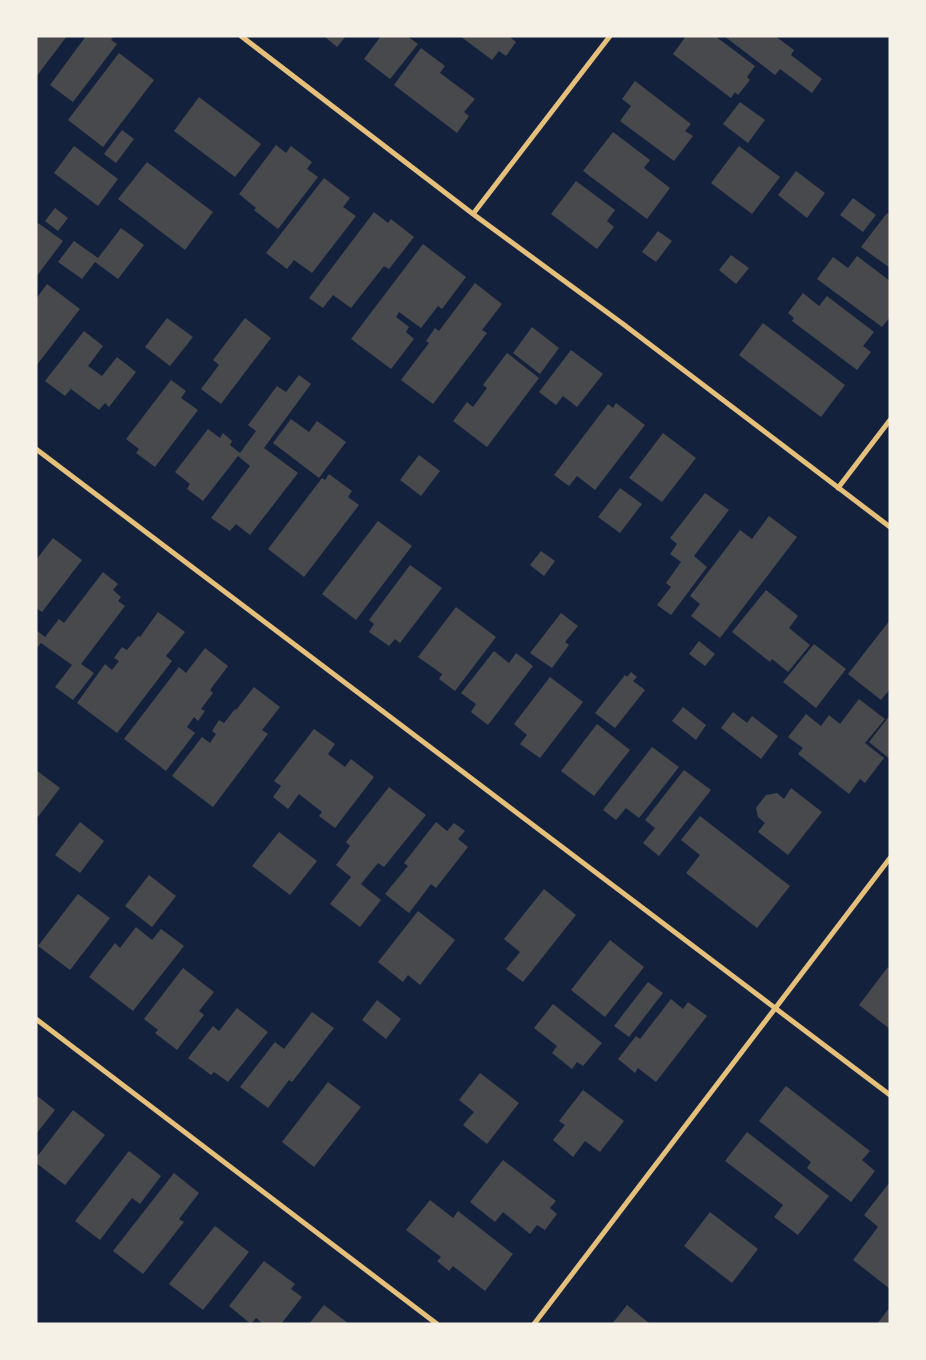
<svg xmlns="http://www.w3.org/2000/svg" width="926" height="1360" viewBox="0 0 926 1360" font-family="Manrope,sans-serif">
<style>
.building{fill:#48494c}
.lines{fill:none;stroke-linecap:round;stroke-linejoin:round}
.minor{stroke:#e5c07b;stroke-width:5}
</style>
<rect width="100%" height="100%" fill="#14213d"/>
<path class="building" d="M36 36H67L36 77Z
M86 36H114L111 40 117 44 73 102 50 85Z
M324 36H346L337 47Z
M381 36H407L418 44 390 79 364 59Z
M460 36H511L510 37 516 42 506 56 499 51 492 60Z
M686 36H715L755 66 747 77 750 80 738 95 735 92 731 98 673 54Z
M724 36H775L794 50 791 55 822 79 812 93 780 69 775 75Z
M421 48 445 66 440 73 475 99 464 112 469 116 457 133 394 85Z
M119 53 154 80 103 147 68 120Z
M635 81 691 124 685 131 693 136 674 161 620 121 631 106 622 99Z
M199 97 261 144 235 177 174 131Z
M740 102 765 120 748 143 723 124Z
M122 130 134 139 116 163 104 154Z
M613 132 650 160 644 168 670 188 647 219 583 171Z
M276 145 286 153 291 146 312 162 307 169 318 177 278 229 254 210 256 208 239 194Z
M74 146 118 179 98 206 54 173Z
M739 146 780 177 752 214 711 183Z
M147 162 213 212 185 250 118 199Z
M796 171 825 193 807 218 778 195Z
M324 178 350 198 343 207 356 216 312 273 294 260 287 269 266 253Z
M576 181 615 210 607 221 614 227 597 249 551 214Z
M853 198 876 215 863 232 840 215Z
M55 208 68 218 58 231 45 221Z
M374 212 388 223 391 219 414 237 389 269 384 266 351 308 333 295 323 308 309 298Z
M887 213 890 215V268L861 247Z
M38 223 63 241 36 277V225Z
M121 228 144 245 118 279 95 262 82 279 58 262 74 241 98 258Z
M658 231 672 241 656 262 642 252Z
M423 244 466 277 442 309 438 306 421 328 399 312 396 317 409 327 406 332 414 339 391 369 351 339Z
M731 255 749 268 736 284 719 270Z
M857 256 890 281V317L882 327 817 279 833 257 848 268Z
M475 283 502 304 482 330 487 333 433 404 401 380 429 343 426 341 435 328 439 331Z
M47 284 80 309 36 366V299Z
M803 293 819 306 827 296 874 332 863 346 871 352 857 370 792 321 794 318 788 313Z
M167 318 193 337 170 366 145 347Z
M245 318 271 338 221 404 201 389 219 365 213 360Z
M763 323 845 385 821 417 739 355Z
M532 327 559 348 540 374 513 353Z
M84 331 103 346 88 366 102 376 117 357 136 372 109 407 105 403 99 410 71 389 65 396 45 381Z
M571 350 603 374 577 407 563 396 556 405 539 392Z
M507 353 539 378 487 447 453 421 467 402 473 407 487 388 483 385Z
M299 375 311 384 264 448 298 473 250 535 236 524 230 531 211 518 250 466 238 456 203 501 187 489 190 484 175 472 208 429 220 438 223 433 232 441 230 445 240 453 256 431 248 425 277 386 286 392Z
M171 380 186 391 181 398 198 410 155 467 136 453 139 449 126 439Z
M616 403 645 425 595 490 577 476 569 486 554 475 608 404 613 408Z
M291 419 309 432 317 421 346 442 319 478 273 443Z
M663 433 696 458 662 502 629 478Z
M419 455 440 471 421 496 400 480Z
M329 474 352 491 348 497 359 505 304 577 268 549 322 478 325 480Z
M620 488 642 504 620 533 598 517Z
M705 493 729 510 694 556 707 567 671 615 657 605 671 587 666 583 681 562 670 554 677 544 670 538Z
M769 516 797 537 720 638 691 616 700 604 690 596 740 530 752 539Z
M378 521 412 546 356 620 322 594Z
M53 538 82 560 42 612 36 608V560Z
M541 551 555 561 544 576 530 565Z
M410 565 442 588 400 643 395 639 389 646 369 632 374 624 369 620Z
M103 572 118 584 113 590 121 597 118 601 125 606 81 664 94 673 73 700 55 687 72 665 41 643 36 649V630L45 637 59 619 64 623Z
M766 590 798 616 789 628 810 645 788 672 772 659 770 662 732 632Z
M456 607 496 637 455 691 439 679 442 674 418 657Z
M158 612 185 632 166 656 172 661 117 733 77 703 105 664 112 670 119 661 114 658 122 647 127 650 138 636 140 637Z
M561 613 578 626 565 642 569 645 552 668 530 653Z
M890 620V689L881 700 848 674Z
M699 641 715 654 705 666 689 654Z
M814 644 846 669 816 708 783 682Z
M205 648 228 666 210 690 213 693 201 709 205 711 198 721 194 717 187 727 195 733 166 771 124 739 179 667 186 673Z
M494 651 509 663 516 653 533 666 488 725 471 712 476 704 461 693Z
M631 672 637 677 633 681 645 690 615 728 595 713 625 675 627 677Z
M550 677 583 702 540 758 520 744 527 735 514 724Z
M254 687 280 707 262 730 268 734 213 807 172 776 202 737 210 743 216 734 212 731 219 720 224 723 235 709 236 710Z
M859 699 885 719 865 743 884 758 865 783 860 779 849 794 798 754 803 748 788 737 806 714 821 726 829 715 840 724Z
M683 707 706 725 696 740 672 721Z
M733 712 747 723 752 716 778 736 761 759 721 728Z
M890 715V759L869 742Z
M597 724 630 750 594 796 561 771Z
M314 729 335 744 328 754 345 767 351 759 374 777 335 828 319 816 322 812 299 794 288 809 273 797 281 786 274 781Z
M652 747 679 767 639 818 626 808 616 820 603 810Z
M36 770 60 788 38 817 36 815Z
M684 770 711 790 659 856 643 843 655 828 645 820Z
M389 787 426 815 384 867 378 863 361 884 381 900 360 927 330 904 351 877 336 865 350 846 346 842Z
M791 788 822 812 788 855 758 832 765 823 758 817 756 808 766 795 777 793 784 799Z
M700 816 790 886 757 928 686 873 700 855 681 840Z
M80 822 104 841 80 873 55 855Z
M436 822 447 831 454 823 465 831 458 839 468 847 436 888 431 884 409 913 385 894 408 866 404 863Z
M279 832 317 861 290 895 252 866Z
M149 875 176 896 152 927 125 906Z
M544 889 576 915 523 982 506 969 520 952 504 939Z
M78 894 110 918 70 970 38 946Z
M418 911 455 940 420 985 408 975 403 982 378 962Z
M136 927 152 940 161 929 184 946 133 1011 89 977 115 943 120 948Z
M610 940 644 967 605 1017 571 990Z
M888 967 890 969V1029L859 1005Z
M183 968 214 992 199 1011 204 1015 177 1050 155 1033 158 1030 144 1019Z
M648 982 663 993 629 1037 614 1026Z
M671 999 683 1009 688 1002 707 1016 656 1082 638 1068 635 1073 618 1059 636 1036 640 1039Z
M377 1000 401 1019 386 1039 362 1020Z
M553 1004 602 1043 583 1066 577 1062 572 1069 552 1053 557 1046 534 1028Z
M237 1008 268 1032 228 1082 214 1072 211 1075 188 1058 213 1026 219 1031Z
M312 1012 334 1028 292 1082 289 1080 268 1108 240 1087 275 1042 284 1049Z
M480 1073 519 1103 487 1144 463 1125 474 1112 459 1100Z
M328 1082 361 1107 314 1167 282 1142Z
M786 1086 870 1151 862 1160 875 1171 851 1202 807 1168 811 1162 759 1121Z
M583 1090 624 1121 600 1152 585 1141 573 1157 553 1140 565 1125 559 1121Z
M36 1095 55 1110 36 1134Z
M73 1110 105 1135 65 1185 36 1163V1158Z
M747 1132 829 1196 798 1235 774 1217 783 1205 725 1161Z
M129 1151 161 1176 140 1204 132 1198 100 1240 75 1221Z
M503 1160 556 1201 550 1208 557 1214 545 1230 537 1225 530 1234 503 1212 495 1222 470 1202Z
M174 1173 199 1193 179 1219 184 1222 143 1274 113 1251Z
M890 1182V1289L853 1260 878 1227 864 1215Z
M430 1200 453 1218 458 1211 513 1254 485 1291 453 1266 449 1271 437 1261 441 1257 406 1230Z
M710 1212 758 1249 732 1283 684 1246Z
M215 1226 249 1252 203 1310 169 1284Z
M264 1261 295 1284 291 1289 302 1297 281 1324H263L256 1318 251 1324 229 1306Z
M324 1305 349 1324H309Z
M627 1305 650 1324H612Z
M890 1307V1324H877Z"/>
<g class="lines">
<path class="minor" d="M241 36 473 214 623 324 890 527
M473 214 610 36
M36 449 890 1095
M838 488 890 420
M36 1019 437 1324
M534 1324 890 858"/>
</g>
<rect width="926" height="1360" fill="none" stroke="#f6f1e7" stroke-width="75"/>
</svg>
